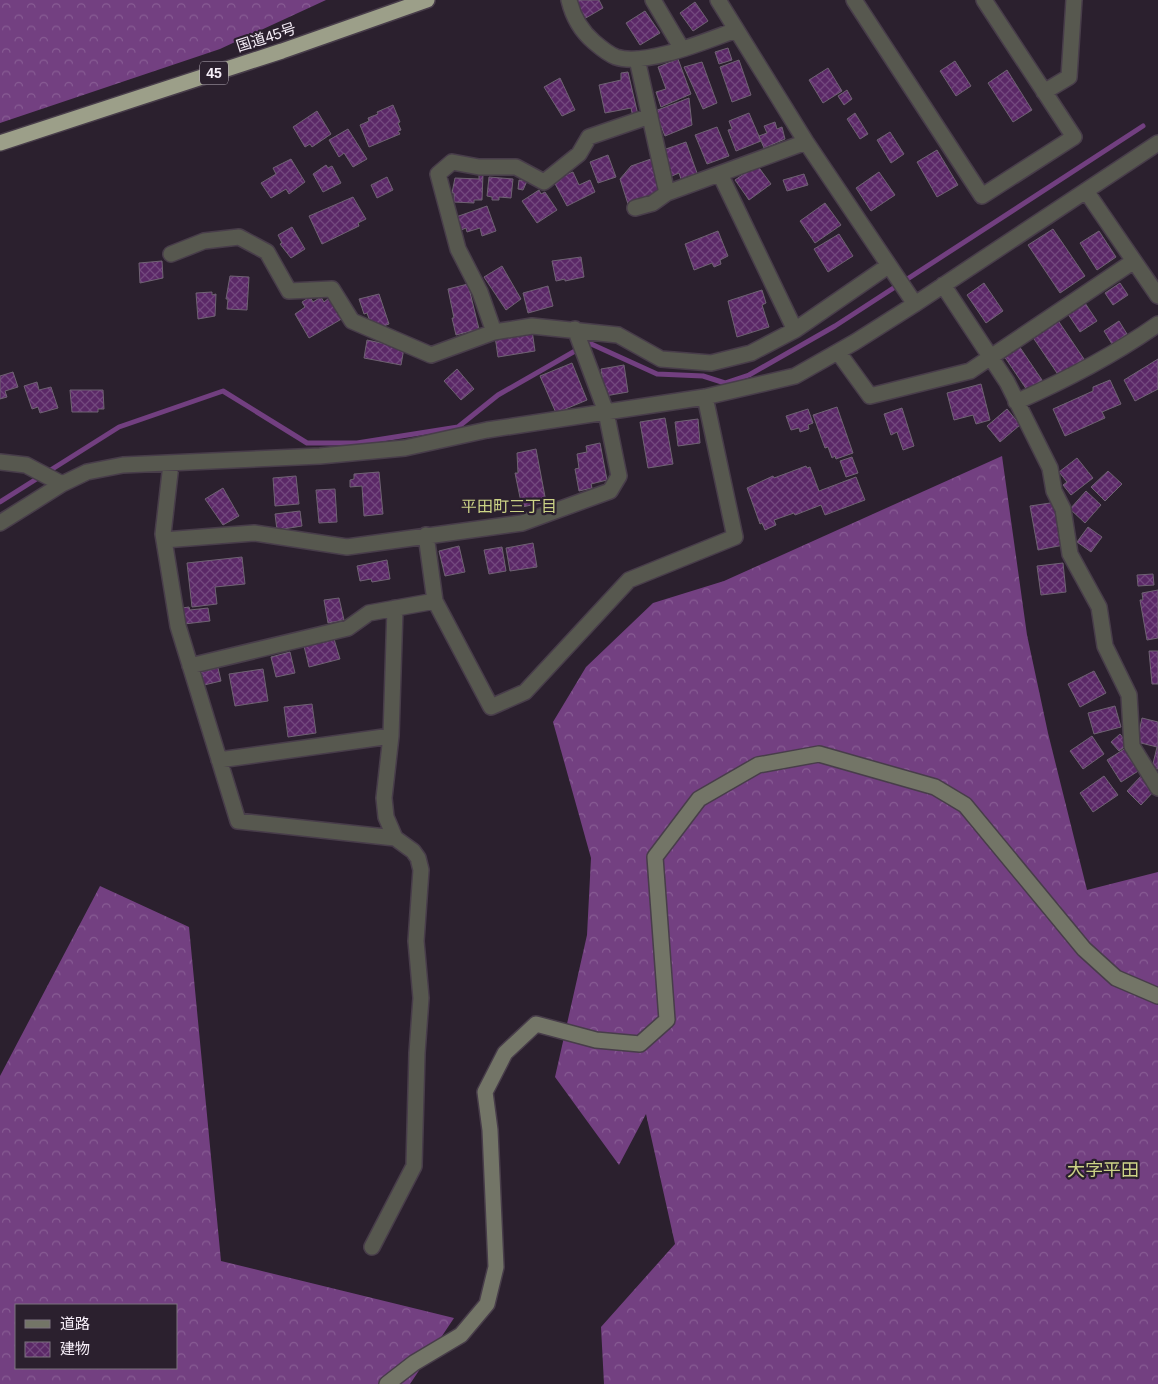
<svg xmlns="http://www.w3.org/2000/svg" width="1158" height="1384" viewBox="0 0 1158 1384" font-family="Helvetica,'Noto Sans JP',sans-serif">
<style>
.forest{fill:url(#forest-crowns);fill-rule:evenodd}
.lines{fill:none;stroke-linecap:round;stroke-linejoin:round}
.stream{stroke:#723f80;stroke-width:5}
.building{fill:url(#building-cross-hatch);stroke:#6f6273}
.street-casing{stroke:#483d4a;stroke-width:18}
.secondary-casing{stroke:#483d4a;stroke-width:18}
.highway-casing{stroke:#483d4a;stroke-width:18}
.street{stroke:#57584f;stroke-width:15}
.secondary{stroke:#737567;stroke-width:15}
.highway{stroke:#9c9f89;stroke-width:15}
.labels{text-anchor:middle;dominant-baseline:central;stroke-width:4.5;stroke-linejoin:round;paint-order:stroke}
.shield{fill:#2b202e;stroke:#bab1bc;stroke-width:1}
.shield-label{font-size:14px;font-weight:bold;fill:#f7eff9}
.street-label{font-size:15px;fill:#f7eff9;stroke:#2b202e}
.neighbourhood-label{font-size:16px;fill:#ccd386;stroke:#2b202e}
.quarter-label{font-size:18px;fill:#ccd386;stroke:#2b202e}
</style>
<defs>
<pattern id="forest-crowns" width="20" height="18" patternUnits="userSpaceOnUse" patternTransform="scale(1.25)"><rect width="20" height="18" fill="#734081"/><path d="M2 6a3 3 0 1 1 6 0M12 15a3 3 0 1 1 6 0" fill="none" stroke="#885c94"/></pattern>
<pattern id="building-cross-hatch" width="8" height="8" patternUnits="userSpaceOnUse" patternTransform="scale(1.25)"><rect width="8" height="8" fill="#5b2867"/><path d="M0 0l8 8M0 8l8-8" fill="none" stroke="#73487e"/></pattern>
</defs>
<rect width="100%" height="100%" fill="#2b202e"/>
<path class="forest" d="M0 0H326L220 49 0 123Z
M1002 456 1027 635 1048 733 1087 890 1158 872V1384H604L601 1327 675 1244 646 1114 619 1165 555 1077 587 935 591 858 553 722 586 667 653 603 724 581Z
M100 886 189 927 221 1261 454 1318 410 1384H0V1076ZM16 1305H176V1368H16Z"/>
<g class="lines">
<path class="stream" d="M0 502 119 427 223 391 307 443H357L458 427 498 395 589 343 657 374 703 376 725 383 749 375 835 326 1143 126"/>
</g>
<path class="building" d="M572 0H599L603 8 584 19Z
M695 2 708 21 693 31 680 13Z
M645 11 660 33 640 45 626 23Z
M728 48 732 60 719 64 715 52Z
M678 59 691 94 661 107 656 92 666 89 658 67Z
M739 60 751 95 732 102 720 67Z
M955 61 971 86 956 96 940 71Z
M702 62 717 103 703 109 684 67Z
M828 68 842 91 823 103 809 80Z
M1007 70 1032 110 1013 122 988 83Z
M628 72 638 115 633 117 631 108 605 113 599 85 621 80V73Z
M560 78 575 110 562 116 544 87Z
M847 90 852 99 844 105 838 96Z
M689 98 692 125 665 136 655 111Z
M393 105 400 122 398 123 401 130 398 131 400 134 369 147 360 125 369 121 368 118 378 114 377 112Z
M317 111 331 134 312 147 310 144 305 147 293 127Z
M749 113 761 141 736 151 728 130 732 129 729 121Z
M855 113 868 134 860 139 847 119Z
M775 122 777 129 782 127 785 139 764 148 759 136 767 133 764 126Z
M717 127 729 156 707 164 695 135Z
M348 129 367 159 353 167 344 153 339 157 329 140Z
M890 132 904 154 891 163 877 140Z
M686 142 697 173 681 179 679 173 672 176 663 150Z
M937 150 958 185 937 197 917 162Z
M608 155 616 177 598 183 590 162Z
M291 159 305 182 289 194 286 189 271 198 261 183 276 174 273 168Z
M651 159 662 193 628 204 620 179 631 166Z
M326 165 328 168 332 166 341 183 323 192 313 174Z
M757 165 771 184 749 200 735 180Z
M573 172 579 185 590 180 595 192 567 206 553 180Z
M879 172 895 195 871 211 856 188Z
M479 174H483L482 200H474V203L454 202V193H452L455 178 479 179Z
M804 174 808 185 787 191 783 180Z
M387 177 393 190 377 198 371 185Z
M489 177 513 179 511 198 499 197V200H492V197L487 196Z
M519 180 527 181 523 190 518 189Z
M539 190 541 194 545 192 557 210 537 223 522 201Z
M353 197 366 219 358 223 359 226 322 244 309 216Z
M825 203 841 225 815 243 800 221Z
M487 206 496 231 482 236 480 228 467 232 466 228 461 230 456 217Z
M292 227 305 249 291 258 280 244 282 243 278 235Z
M1053 229 1085 276 1060 293 1028 245Z
M718 231 728 256 720 260 721 264 714 267 712 263 694 270 685 244Z
M1099 231 1116 257 1097 270 1080 243Z
M839 234 853 256 828 272 814 249Z
M581 257 584 277 565 281V279L556 281 552 261Z
M162 261 163 278 140 283 139 263Z
M502 266 521 299 506 310 484 277Z
M230 276 249 277 247 310 227 309 228 299H226Z
M984 283 1003 311 986 323 967 295Z
M1120 283 1128 295 1113 305 1105 293Z
M468 284 479 329 456 335 452 318H454L448 289Z
M548 286 553 306 528 313 523 293Z
M762 290 766 303 762 305 769 327 737 337 728 301Z
M212 292V295L216 294 215 316 198 319 196 293Z
M379 294 389 324 378 328 376 322 371 324 367 313 364 314 359 299Z
M310 297 313 302 321 297 324 302 329 298 345 317 309 338 295 314 305 307 302 302Z
M1085 303 1097 321 1080 332 1068 314Z
M1057 319 1084 359 1059 376 1032 336Z
M1119 321 1127 334 1112 344 1104 331Z
M532 330 535 351 498 357 495 336Z
M367 340 404 348 401 365 364 358Z
M1019 346 1042 380 1027 390 1004 356Z
M1158 359V389L1135 401 1124 380Z
M572 363 587 400 556 413 540 376Z
M624 365 628 392 605 396 601 369Z
M457 369 474 389 461 400 444 381Z
M13 372 18 387 5 391 7 397 0 399V376Z
M1110 380 1121 404 1102 412 1105 418 1065 436 1053 409 1093 391V387Z
M37 382 39 390 51 387 58 408 40 413 38 407 32 409 24 386Z
M981 384 990 420 976 424 973 415 954 420 947 393Z
M70 390H103L104 409H98V412H72Z
M837 407 853 453 836 459 835 456 832 458 828 447 825 448 813 415Z
M902 408 914 446 903 450 897 432 891 435 884 414Z
M808 409 813 423 808 425 809 429 800 432 799 428 791 430 786 416Z
M1007 409 1020 425 1000 442 987 426Z
M665 418 673 464 648 468 640 422Z
M698 419 700 443 678 446 675 422Z
M600 443 607 480 591 484 592 488 579 491 575 469 579 468 577 454 587 452 586 446Z
M536 449 546 502 522 507 515 473H518L517 453Z
M852 457 858 473 846 477 840 461Z
M1077 458 1093 478 1071 495 1063 485 1067 482 1059 472Z
M806 466 807 468 810 467 819 491 856 477 865 500 825 515 821 505 795 515 794 513 774 520 776 525 765 530 762 523 760 524 747 488 773 476 774 478Z
M1108 471 1122 484 1105 501 1091 487Z
M379 472 383 514 364 516 362 486 350 487V480L354 479V474Z
M296 476 299 504 275 506 273 478Z
M223 488 239 516 223 525 205 499Z
M335 489 337 522 319 523 316 490Z
M1086 491 1101 505 1085 523 1070 509Z
M1057 502 1064 545 1038 550 1030 506Z
M300 511 302 526 277 530 275 514Z
M1088 527 1102 537 1091 552 1077 542Z
M533 543 537 567 510 571 506 548Z
M459 546 465 572 445 576 439 551Z
M502 547 506 571 489 574 484 550Z
M242 557 245 584 215 587 217 604 192 607 187 563Z
M387 560 390 579 372 582 371 579 360 581 357 566Z
M1063 563 1066 592 1041 595 1037 566Z
M1153 574 1154 585 1138 586 1137 575Z
M1158 590V638L1147 640 1140 600H1143L1142 593Z
M339 598 344 620 328 623 324 600Z
M189 607 190 610 208 608 210 621 184 624 182 608Z
M334 639 340 659 309 667 304 646Z
M1149 651H1158V684H1152Z
M290 652 295 673 276 677 271 657Z
M218 668 221 681 204 685 201 672Z
M263 669 268 701 235 706 229 674Z
M1094 671 1106 693 1080 707 1068 684Z
M312 704 316 733 288 737 284 707Z
M1115 706 1121 727 1094 734 1088 713Z
M1142 718 1158 722V769L1152 768 1157 747 1137 742Z
M1120 734 1128 744 1119 751 1111 742Z
M1092 736 1104 754 1083 769 1070 751Z
M1129 746 1143 768 1121 782 1107 760Z
M1142 775 1156 789 1141 805 1127 791Z
M1104 776 1118 795 1093 812 1080 793Z"/>
<g class="lines">
<g class="street-casing">
<path id="street" d="M569 0C573 17 580 30 594 42 601 48 608 54 616 57 645 67 708 40 736 30
M653 0 682 49
M718 0 806 142 915 304
M854 0 982 196 1074 137 984 0
M637 59 667 193
M1044 92 1069 77 1074 0
M650 116 589 137 579 154 544 182 516 167H479L452 162 438 174 458 249 480 292 494 332 532 326 618 335 661 359 711 363 751 353 795 330 888 266
M720 174 795 330
M1086 191 1158 296
M635 208 653 203 667 193 806 142
M171 254 204 241 239 237 267 252 289 291 332 289 352 321 431 355 494 332
M943 285 1007 382 1050 468 1054 491 1063 509 1070 554 1099 607 1105 646 1129 695 1132 746 1158 788
M838 352 870 396 970 371 1134 261
M1016 402C1066 380 1114 355 1158 324
M0 462 26 465 62 484
M171 464 163 534 178 626 238 821 395 838
M0 523 62 484 87 472 123 465 320 456 405 448 487 430 705 397 795 376 855 342 915 304 1158 143
M426 535 435 601 491 707 525 692 629 580 735 537 705 397
M164 540 254 533 347 547 522 523 610 491 619 476 606 412 575 329
M190 666 348 628 369 613 435 601
M219 760 391 736
M372 1247 414 1166 417 1053 421 998 416 941 421 870 418 858 413 851 395 838 386 817 384 798 391 736 395 608"/>
</g>
<g class="secondary-casing">
<path id="secondary" d="M387 1384 414 1363 461 1335 487 1304 496 1267 490 1130 485 1092 505 1053 536 1024 596 1040 640 1044 667 1020 655 857 699 799 758 765 819 754 935 787 965 805 1084 949 1116 978 1158 996"/>
</g>
<g class="highway-casing">
<path id="highway" d="M0 143 282 51 427 0"/>
</g>
<use href="#street" class="street"/>
<use href="#secondary" class="secondary"/>
<use href="#highway" class="highway"/>
</g>
<g class="labels">
<rect class="shield" x="200" y="61.5" width="28" height="23" rx="4"/>
<g class="shield-label">
<text x="214" y="73">45</text>
</g>
<g class="street-label">
<text transform="translate(266 37) rotate(-18)">国道45号</text>
</g>
<g class="neighbourhood-label">
<text x="509" y="506">平田町三丁目</text>
</g>
<g class="quarter-label">
<text x="1103" y="1170">大字平田</text>
</g>
</g>
<rect x="15" y="1304" width="162" height="65" fill="#2b202e" stroke="#7d737f"/>
<rect x="25" y="1320" width="25" height="8" fill="#737567" stroke="#7d737f"/>
<text x="60" y="1329" font-size="15" fill="#f7eff9">道路</text>
<rect x="25" y="1342" width="25" height="15" fill="url(#building-cross-hatch)" stroke="#7d737f"/>
<text x="60" y="1354" font-size="15" fill="#f7eff9">建物</text>
</svg>
